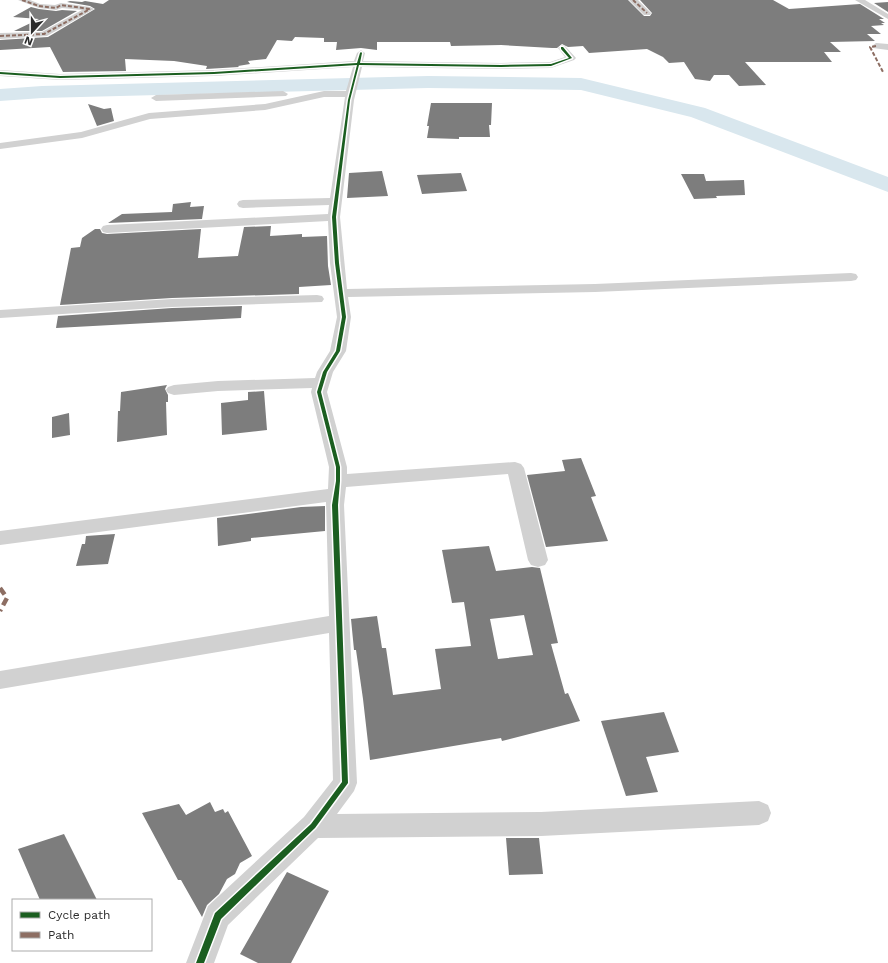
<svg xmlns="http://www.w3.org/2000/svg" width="888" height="963" viewBox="0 0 888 963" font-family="'Work Sans',sans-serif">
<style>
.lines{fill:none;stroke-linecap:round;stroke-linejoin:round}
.river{fill:#d9e7ee;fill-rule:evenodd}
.building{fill:#7d7d7d;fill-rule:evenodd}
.minor{fill:#d1d1d1;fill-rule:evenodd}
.quiet-far1{stroke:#8d6e63;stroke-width:2;stroke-dasharray:4 2;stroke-linecap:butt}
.quiet{stroke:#8d6e63;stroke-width:4.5;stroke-dasharray:8 4.5;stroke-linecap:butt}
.cycleway-casing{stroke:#fff;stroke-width:3}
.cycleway{fill:#1b5e20;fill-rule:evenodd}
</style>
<rect width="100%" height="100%" fill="#fff"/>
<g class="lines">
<path class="river" d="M428 76 581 78 705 108 888 177V192L691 117 581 90 428 88 42 98 0 101V89L42 86Z"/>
</g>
<path class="building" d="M109 0H628L644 16H650L652 13 640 0H773L789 9 860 4 884 19H879L885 23H881L884 25 871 26 881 34H867L875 41 830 42 841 52H824L832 62H745L766 85 739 86 729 75H714L710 81 695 79 684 62 669 63 663 57 647 49 589 53 583 46 568 47 562 44 557 48H552L501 45 451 46 450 42H377V50L361 48 336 50 337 42H324V38L295 37 292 41 277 40 266 59 248 61 250 64 238 66 239 67 206 69 207 66 174 61 125 59 126 71 63 72 50 47 0 50V40L48 37 95 9 90 6 67 2 70 1 82 2 85 1 103 4Z
M888 2V12L874 3Z
M31 7 39 9 56 11 62 10 77 11 42 31H14L39 19 13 17Z
M431 103H492L491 125H489L490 137H459V139L427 138 429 126H427Z
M88 104 104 109 111 108 114 121 97 126Z
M382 171 388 196 347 198 349 173Z
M461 173 467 191 422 194 417 175Z
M681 174H704L706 181 744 180 745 195 716 196 717 198 694 199Z
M191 202 190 207 204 206 202 219 108 223 122 214 172 212 173 204Z
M271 226 270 236 302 234V237L327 236 328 266 331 285 299 287V294L172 298 60 305 71 248 80 247 82 238 95 229H100L102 233 107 234 201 229 198 258 238 256 244 227Z
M242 306 241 318 56 328 58 316 172 308Z
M167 385 165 389 168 395V402H166L167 435 117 442 118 411H120L121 392Z
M264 391 267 430 222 435 221 403 248 400V392Z
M69 413 70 435 52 438V417Z
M581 458 596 496 591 497 608 541 546 547 527 475 565 471 562 460Z
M325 506V531L251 538V541L218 546 217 518 301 507Z
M115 534 108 564 76 566 82 544H85L86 536Z
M489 546 496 571 532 567 540 568 558 643 551 644 565 694 568 693 580 721 502 741 501 738 370 760 363 699 356 650H354L351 619 377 616 382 648H386L393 695 441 689 435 649 471 646 464 602 452 603 442 550ZM524 615 533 655 498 659 490 619Z
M664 712 679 752 646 757 658 792 626 796 601 721Z
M210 802 215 812 223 809 225 813 228 811 252 856 240 863 235 874 227 879 219 894 207 905 202 917 181 880H178L142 813 179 804 186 815Z
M64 834 97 900H40L18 849Z
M506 838H539L543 874 509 875Z
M287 872 329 891 291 963H258L240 954Z"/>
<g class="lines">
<path class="minor" d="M18 0H30L40 4 55 5 61 3 90 7 94 9 47 36 0 39V33L42 32 82 10 62 8 56 10 39 8Z
M629 0H638L651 13 650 15H644Z
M855 0H865L888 14V19Z
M876 43 888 44V50L873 48 872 46Z
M562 45 565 46 576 58 574 60 551 68 501 69 362 67 354 100 340 217 347 289 595 284 851 273 856 274 858 277 856 280 851 281 595 292 348 297 351 317 346 351 333 372 327 392 347 467V474L515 462 521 464 524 468 548 560 545 565 538 567 531 565 528 560 508 474 346 487 344 505 357 783 354 791 337 814 541 812 759 801 768 805 771 813 768 821 759 825 541 836 318 838 228 925 214 963H186L208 906 304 817 333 780 329 633 0 689V671L329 616 326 502 0 545V531L328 489 329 467 311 392 312 388 218 391 174 395 168 393 166 390 168 387 174 385 218 381 315 378 317 372 330 351 337 317 330 263 328 221 107 233 103 232 101 229 103 226 107 225 328 214 329 205 243 208 239 207 237 204 239 201 243 200 330 198 345 97H324L265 110 150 119 82 138 0 149V143L81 132 149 113 265 104 324 91H346L353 67 214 76 60 80 0 76V70L60 74 214 70 354 61 357 53 361 50 365 53 363 61 501 63 550 62 565 57 558 48Z
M283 91 288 94 286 96 156 101 151 98 156 95Z
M317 295 322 296 324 299 322 302 172 307 0 318V310L172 299Z"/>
<path class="quiet-far1" d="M22 0 39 6 56 8 61 5 90 9
M633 0 647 13
M0 36 44 34 90 9
M876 46 870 47 883 72"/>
<path class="quiet" d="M0 588 7 598 0 611"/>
<g class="cycleway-casing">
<path id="cycleway" d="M561 47H563L572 58 551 66 501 67 359 65 350 100 336 217 339 263 346 317 340 351 327 372 321 392 340 467V481L338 505 348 783 315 828 221 919 204 963H196L215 913 311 824 342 782 332 505 336 481V467L317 392 323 372 336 351 342 317 335 263 332 217 348 100 357 65 214 74 60 78 0 74V72L60 76 214 72 357 63 360 53 361 52 362 53 360 63 501 65 551 64 569 58 561 49Z"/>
</g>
<use href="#cycleway" class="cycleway"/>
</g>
<rect x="12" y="899" width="140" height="52" fill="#ffffff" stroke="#ababab"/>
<rect x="20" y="912" width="20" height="6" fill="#1b5e20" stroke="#ababab"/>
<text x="48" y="919" font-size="12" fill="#2c2c2c">Cycle path</text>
<rect x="20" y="932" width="20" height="6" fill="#8d6e63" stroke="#ababab"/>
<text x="48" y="939" font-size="12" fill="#2c2c2c">Path</text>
<g transform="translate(32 32) rotate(201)" stroke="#ffffff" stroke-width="3" paint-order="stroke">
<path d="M0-3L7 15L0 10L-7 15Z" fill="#2c2c2c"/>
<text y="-6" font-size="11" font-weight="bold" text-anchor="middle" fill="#2c2c2c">N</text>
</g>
</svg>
